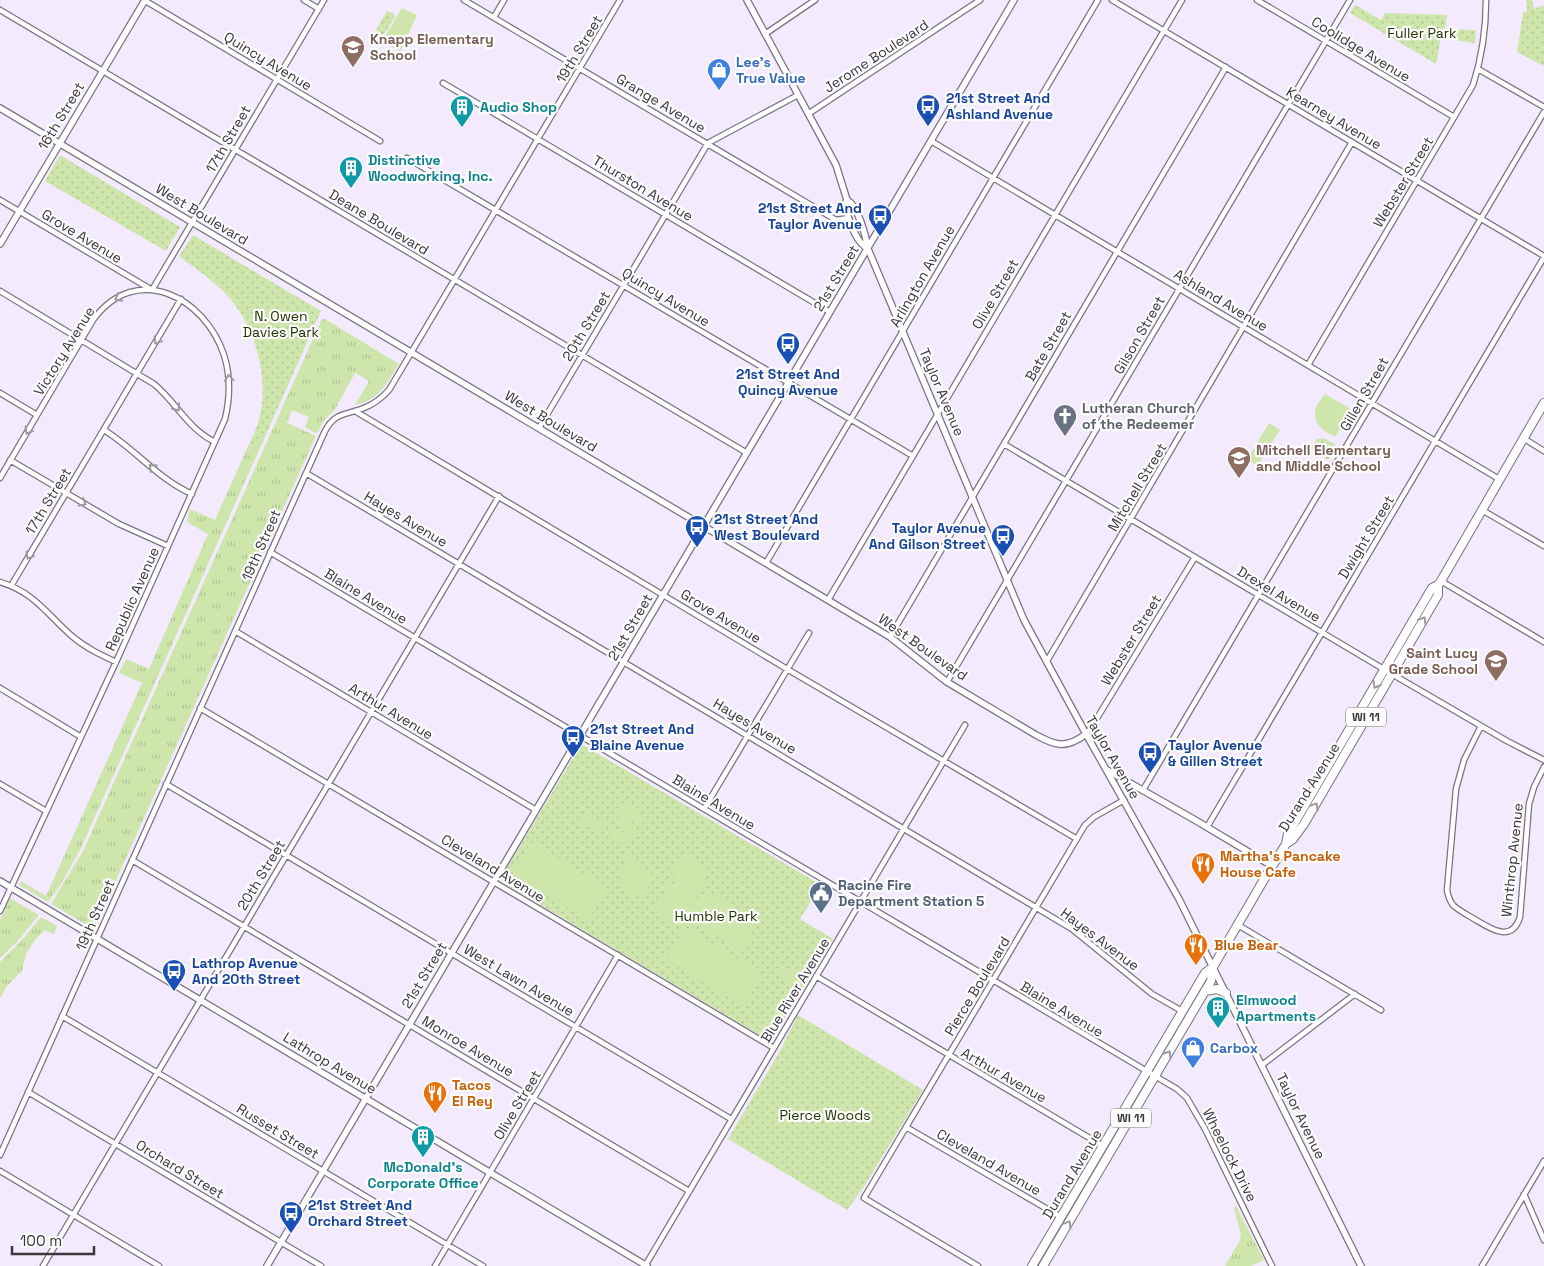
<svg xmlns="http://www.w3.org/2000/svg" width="1544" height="1266" viewBox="0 0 1544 1266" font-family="'Space Grotesk',sans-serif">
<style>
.grass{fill:url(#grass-tufts)}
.park{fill:url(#park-dots)}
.pitch{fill:#cee5ab}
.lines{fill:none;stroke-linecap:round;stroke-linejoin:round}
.minor-casing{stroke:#797282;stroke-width:7}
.tertiary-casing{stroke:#797282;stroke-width:8}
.primary-casing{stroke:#797282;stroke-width:10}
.minor{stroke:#fff;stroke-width:4.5}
.tertiary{stroke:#fff;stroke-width:5.5}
.primary{stroke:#fff;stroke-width:8}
.oneway{stroke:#9c9a9e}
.labels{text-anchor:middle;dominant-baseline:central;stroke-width:4.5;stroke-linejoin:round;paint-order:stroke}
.shield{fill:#fcfcfc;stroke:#747176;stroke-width:1}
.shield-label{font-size:12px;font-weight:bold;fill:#39363d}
.park-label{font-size:14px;fill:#243400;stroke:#fcfcfc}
.education-label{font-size:14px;font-weight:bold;fill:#785e54;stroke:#fcfcfc;text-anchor:start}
.street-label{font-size:14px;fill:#39363d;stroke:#fcfcfc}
.shop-label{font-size:14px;font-weight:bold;fill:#366cbe;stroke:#fcfcfc;text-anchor:start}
.transit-label{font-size:14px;font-weight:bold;fill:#164399;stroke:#fcfcfc;text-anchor:start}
.culture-label{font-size:14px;font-weight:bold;fill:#0d838f;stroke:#fcfcfc;text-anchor:start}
.worship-label{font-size:14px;font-weight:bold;fill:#5b616d;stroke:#fcfcfc;text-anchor:start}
.food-label{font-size:14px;font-weight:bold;fill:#c56008;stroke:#fcfcfc;text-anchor:start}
.service-label{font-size:14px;font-weight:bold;fill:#4e5e75;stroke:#fcfcfc;text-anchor:start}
</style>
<defs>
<pattern id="grass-tufts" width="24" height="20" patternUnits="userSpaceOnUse" patternTransform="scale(1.25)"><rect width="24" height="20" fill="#cee5ab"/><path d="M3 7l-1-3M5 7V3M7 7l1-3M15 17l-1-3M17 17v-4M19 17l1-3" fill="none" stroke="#b2c594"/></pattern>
<pattern id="park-dots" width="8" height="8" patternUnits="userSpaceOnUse" patternTransform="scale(1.25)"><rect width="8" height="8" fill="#cee5ab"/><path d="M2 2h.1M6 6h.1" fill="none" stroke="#b2c594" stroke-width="1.8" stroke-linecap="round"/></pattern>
</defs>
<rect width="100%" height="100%" fill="#f3ebfd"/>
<path class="grass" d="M322 319H325L399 364C387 383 378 401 355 405L369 381 355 373 334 411 324 420 318 432 315 433 305 427 309 417 292 410 287 423 316 436 94 929 51 904 83 851Z
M249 444 260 448 81 848 61 884 48 902 19 885 21 881 46 896 142 683 119 673 126 659 149 669 208 534 187 522 190 509 215 520Z
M10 898 39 915 16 943 0 958V920Z
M41 917 57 926 54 934 45 930 35 940 26 954 22 971 6 987 0 999V962L23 939Z
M1236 1206 1264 1260 1251 1266H1225L1240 1240 1241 1234 1234 1209Z"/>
<path class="park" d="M1526 0H1532L1534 9 1544 5V66L1517 52 1523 13 1527 11Z
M1355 5 1381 20 1385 13 1447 15 1445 29 1476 30 1475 43 1441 38 1436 64 1350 13Z
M387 11 394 14 395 17 385 33 380 36 376 30Z
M60 155 180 227 166 251 45 181Z
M193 235 321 311 260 448 249 444C252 438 255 432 257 426 272 383 256 325 225 293 211 279 195 268 179 256Z
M1324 438 1337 446 1328 460 1310 448 1317 439Z
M583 745 821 885 800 919 833 939 772 1039 768 1040 502 882 501 878 580 746Z
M798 1015 923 1090 863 1188 847 1210 728 1139 780 1051Z"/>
<path class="pitch" d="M402 8 417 15 401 50 399 51 382 41Z
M1325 394 1349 408 1351 412 1336 436C1323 433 1311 422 1316 407 1318 402 1322 398 1325 394Z
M1269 423 1280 430 1269 447 1258 441Z
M1258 442 1268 448 1258 466 1247 459Z
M622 806 625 808 626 806 643 816 642 818 644 819 642 824 639 822 638 824 621 814 622 812 619 810Z
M588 813 605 823 599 833 581 823Z
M616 817 619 818 620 817 637 826 636 828 638 830 636 834 633 833 632 834 615 824 616 823 613 821Z
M610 827 613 828 614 827 631 837 630 839 632 840 630 844 627 843 626 845 609 835 610 833 607 831Z
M531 842 608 888 588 920 512 874Z
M627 856 652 872 654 877 640 902 637 900 640 895C620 892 613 872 632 863L626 859Z
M686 857C700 856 709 870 705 883 704 888 699 892 695 896L698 898 697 906 707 890 759 922 741 951 690 920C675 929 664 921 653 910L667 887 674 884 672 874 680 860Z
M685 927 763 974 743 1006 666 960Z
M784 966 800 976 794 986 778 976Z"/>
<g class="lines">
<g class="minor-casing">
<path id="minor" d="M144 0 380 141
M304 0 319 9
M464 0 836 220 849 218
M1112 0 1544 256
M1257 0 1454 117
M0 10 747 453
M494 17 504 0
M765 34 815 0
M1478 69 1544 107
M443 83 830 312
M808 114 980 0
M931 141 1499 479
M407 158 913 456
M0 200 152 290 324 0
M0 291 154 384C176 402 188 429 215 442
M1308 365 1473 85C1482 57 1486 30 1486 0
M0 393 37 415
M355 411 787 669 1077 839
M539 428 708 143 798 95
M104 430C135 449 158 479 192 494
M1523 438 1544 451
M1004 444 1397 677 1507 741 1544 760
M10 460 119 524 168 546
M306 473 1072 929 1152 994 1182 1011
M0 478 93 320C136 261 205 297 224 355 231 377 230 398 225 419L116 662 0 911
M1482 510 1544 546
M270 552 1177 1089 1187 1098 1205 1129 1272 1266
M766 563 1098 0
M1441 581 1544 642
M0 582C36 593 47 615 73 637 86 648 101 655 116 662
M11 586 181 299
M828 600 1182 0
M235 631 536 810
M890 637 1226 67
M1047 661 1352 142
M947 682 1350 0
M0 688 81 737
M200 708 774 1048
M1481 726 1464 760 1456 789 1447 890C1448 896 1449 900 1453 905 1459 911 1468 915 1476 920 1491 929 1512 943 1520 917L1529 804 1534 787 1544 767
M1086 734 1091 728 1195 557
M0 784 46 811
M166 784 731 1119
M1143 790 1544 112
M704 809 809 633
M1207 827 1544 257
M132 860 689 1191
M1238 925 1381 1010
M816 976 1103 1146
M62 1016 483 1266
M1262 1065 1355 994
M28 1092 321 1266
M906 1127 1061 1217
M0 1155 325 431C335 412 346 415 364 408 374 404 382 398 389 390L620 0
M0 1171 159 1266
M1524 1194 1544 1240
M43 1266 499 496
M435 1266 618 955
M645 1266 965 725
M978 1266 864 1198 1085 825 1094 817 1124 800
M1482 1266 1544 1161"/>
</g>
<g class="tertiary-casing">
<path id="tertiary" d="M747 0 836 165 847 200C858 206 866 236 868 249L1024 620 1086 734 1179 899 1361 1266
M0 108 890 637 947 682 1036 735C1056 746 1066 749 1086 734
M847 200 844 206C850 221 854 240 868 249
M0 244 145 0
M1107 770 1195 820 1272 866
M0 881 647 1266
M267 1266 1014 0"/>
</g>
<g class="primary-casing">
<path id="primary" d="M1286 844 1288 834 1432 588 1438 585 1441 581 1544 403
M1205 991 1217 989 1226 993
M1032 1266 1205 973 1213 967 1266 876 1286 844 1293 839 1304 824 1438 595V585
M1043 1266 1205 991 1211 981 1213 967"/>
</g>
<use href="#minor" class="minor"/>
<use href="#tertiary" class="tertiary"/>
<use href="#primary" class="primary"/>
</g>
<defs><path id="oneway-chevron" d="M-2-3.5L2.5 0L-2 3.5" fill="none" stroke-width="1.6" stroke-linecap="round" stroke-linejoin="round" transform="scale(1.25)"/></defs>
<g class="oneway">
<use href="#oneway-chevron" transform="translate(118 298) rotate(152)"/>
<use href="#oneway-chevron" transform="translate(157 341) rotate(121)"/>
<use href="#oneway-chevron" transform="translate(229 378) rotate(-95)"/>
<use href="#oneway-chevron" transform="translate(177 408) rotate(54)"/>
<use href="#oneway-chevron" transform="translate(28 431) rotate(121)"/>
<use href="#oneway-chevron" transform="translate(152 467) rotate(-138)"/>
<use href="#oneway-chevron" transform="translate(83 503) rotate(31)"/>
<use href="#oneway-chevron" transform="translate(29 556) rotate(121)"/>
<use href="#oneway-chevron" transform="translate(1423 620) rotate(-59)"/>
<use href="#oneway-chevron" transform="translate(1376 685) rotate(120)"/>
<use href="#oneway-chevron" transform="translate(1315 806) rotate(-59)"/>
<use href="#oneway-chevron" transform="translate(1168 1054) rotate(-59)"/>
<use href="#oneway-chevron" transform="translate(1068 1224) rotate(-59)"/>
</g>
<defs>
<g id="school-pin" transform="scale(1.25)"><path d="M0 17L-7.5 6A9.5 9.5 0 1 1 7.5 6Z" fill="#8d6e63" stroke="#fcfcfc"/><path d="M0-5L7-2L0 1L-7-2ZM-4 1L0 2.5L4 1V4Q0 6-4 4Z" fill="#fff"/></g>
<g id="shop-pin" transform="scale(1.25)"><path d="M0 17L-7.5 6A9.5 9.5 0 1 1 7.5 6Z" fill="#3f7fe0" stroke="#fcfcfc"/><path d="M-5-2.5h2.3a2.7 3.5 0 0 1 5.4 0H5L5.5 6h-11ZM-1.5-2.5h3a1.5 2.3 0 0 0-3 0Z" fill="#fff"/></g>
<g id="bus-pin" transform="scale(1.25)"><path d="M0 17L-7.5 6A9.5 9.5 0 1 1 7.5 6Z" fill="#1a4fb4" stroke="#fcfcfc"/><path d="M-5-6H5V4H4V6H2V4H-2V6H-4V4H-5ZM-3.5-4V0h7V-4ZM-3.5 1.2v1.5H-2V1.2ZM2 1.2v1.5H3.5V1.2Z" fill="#fff"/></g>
<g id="building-pin" transform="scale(1.25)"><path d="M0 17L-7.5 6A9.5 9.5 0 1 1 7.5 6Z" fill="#0f9aa8" stroke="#fcfcfc"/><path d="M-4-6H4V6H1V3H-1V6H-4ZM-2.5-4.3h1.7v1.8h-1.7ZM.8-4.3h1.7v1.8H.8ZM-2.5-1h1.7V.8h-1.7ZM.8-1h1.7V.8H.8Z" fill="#fff"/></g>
<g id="church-pin" transform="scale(1.25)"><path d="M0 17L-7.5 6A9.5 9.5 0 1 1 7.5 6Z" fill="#6b7280" stroke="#fcfcfc"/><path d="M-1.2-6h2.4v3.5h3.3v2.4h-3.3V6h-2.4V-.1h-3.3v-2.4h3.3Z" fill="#fff"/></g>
<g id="restaurant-pin" transform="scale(1.25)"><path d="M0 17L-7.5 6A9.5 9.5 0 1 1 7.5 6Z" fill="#e8710a" stroke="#fcfcfc"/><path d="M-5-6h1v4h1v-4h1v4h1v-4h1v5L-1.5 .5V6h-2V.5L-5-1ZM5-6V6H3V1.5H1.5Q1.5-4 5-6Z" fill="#fff"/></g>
<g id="civic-pin" transform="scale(1.25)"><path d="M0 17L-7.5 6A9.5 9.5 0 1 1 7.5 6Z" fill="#5c6f8a" stroke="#fcfcfc"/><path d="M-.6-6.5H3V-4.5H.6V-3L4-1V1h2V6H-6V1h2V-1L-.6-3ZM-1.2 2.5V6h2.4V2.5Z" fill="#fff"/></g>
</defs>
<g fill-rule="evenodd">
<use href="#school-pin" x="353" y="47"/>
<use href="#shop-pin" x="719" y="70"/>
<use href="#bus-pin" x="928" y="106"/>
<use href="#building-pin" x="462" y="107"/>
<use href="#building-pin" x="351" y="168"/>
<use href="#bus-pin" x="880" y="216"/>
<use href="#bus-pin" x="788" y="344"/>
<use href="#church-pin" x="1065" y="416"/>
<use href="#school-pin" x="1239" y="458"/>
<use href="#bus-pin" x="697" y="527"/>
<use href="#bus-pin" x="1003" y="536"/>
<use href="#school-pin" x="1496" y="661"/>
<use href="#bus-pin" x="573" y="737"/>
<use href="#bus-pin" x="1150" y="753"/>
<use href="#restaurant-pin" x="1203" y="864"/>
<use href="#civic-pin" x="821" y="893"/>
<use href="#restaurant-pin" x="1196" y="945"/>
<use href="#bus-pin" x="174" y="971"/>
<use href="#building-pin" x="1218" y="1008"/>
<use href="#shop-pin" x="1193" y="1048"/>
<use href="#restaurant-pin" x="435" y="1093"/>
<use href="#building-pin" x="423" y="1137"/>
<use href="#bus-pin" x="291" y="1213"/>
</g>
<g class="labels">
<g class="shield">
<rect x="1346" y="707.5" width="40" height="19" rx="4"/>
<rect x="1111" y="1108.5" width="40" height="19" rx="4"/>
</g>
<g class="shield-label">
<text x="1366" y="717">WI 11</text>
<text x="1131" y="1118">WI 11</text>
</g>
<g class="park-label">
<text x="1422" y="33">Fuller Park</text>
<text x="281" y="316">N. Owen<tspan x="281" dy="16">Davies Park</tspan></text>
<text x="716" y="916">Humble Park</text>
<text x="825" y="1115">Pierce Woods</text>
</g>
<g class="education-label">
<text x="370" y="39">Knapp Elementary<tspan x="370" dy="16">School</tspan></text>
<text x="1256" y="450">Mitchell Elementary<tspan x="1256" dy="16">and Middle School</tspan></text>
<text x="1478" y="653" text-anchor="end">Saint Lucy<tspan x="1478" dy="16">Grade School</tspan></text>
</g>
<g class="street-label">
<text transform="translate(579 49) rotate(-59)">19th Street</text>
<text transform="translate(1361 49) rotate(31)">Coolidge Avenue</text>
<text transform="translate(876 56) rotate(-33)">Jerome Boulevard</text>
<text transform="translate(268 61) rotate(31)">Quincy Avenue</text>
<text transform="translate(661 103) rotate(31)">Grange Avenue</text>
<text transform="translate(61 116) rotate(-59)">16th Street</text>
<text transform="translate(1334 118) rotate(31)">Kearney Avenue</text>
<text transform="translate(228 139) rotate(-60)">17th Street</text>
<text transform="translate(1403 182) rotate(-59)">Webster Street</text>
<text transform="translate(643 188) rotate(31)">Thurston Avenue</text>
<text transform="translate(202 214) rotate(31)">West Boulevard</text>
<text transform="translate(379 222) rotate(31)">Deane Boulevard</text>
<text transform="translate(82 236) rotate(31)">Grove Avenue</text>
<text transform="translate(922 276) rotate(-60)">Arlington Avenue</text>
<text transform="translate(836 278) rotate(-59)">21st Street</text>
<text transform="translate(995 294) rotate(-60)">Olive Street</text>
<text transform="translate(666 297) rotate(31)">Quincy Avenue</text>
<text transform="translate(1221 300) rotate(31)">Ashland Avenue</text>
<text transform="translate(586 326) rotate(-59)">20th Street</text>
<text transform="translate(1139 335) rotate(-60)">Gilson Street</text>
<text transform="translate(1048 346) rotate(-60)">Bate Street</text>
<text transform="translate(64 351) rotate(-58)">Victory Avenue</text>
<text transform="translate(942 392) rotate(67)">Taylor Avenue</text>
<text transform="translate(1364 394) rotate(-60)">Gillen Street</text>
<text transform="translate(551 421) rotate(31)">West Boulevard</text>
<text transform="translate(1137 487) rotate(-59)">Mitchell Street</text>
<text transform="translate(48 501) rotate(-59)">17th Street</text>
<text transform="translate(406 519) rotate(31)">Hayes Avenue</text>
<text transform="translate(1366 537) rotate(-59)">Dwight Street</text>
<text transform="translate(261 545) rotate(-66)">19th Street</text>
<text transform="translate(1279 594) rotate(31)">Drexel Avenue</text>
<text transform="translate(366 596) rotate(31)">Blaine Avenue</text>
<text transform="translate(132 599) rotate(-66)">Republic Avenue</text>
<text transform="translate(721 616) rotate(31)">Grove Avenue</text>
<text transform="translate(630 627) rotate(-60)">21st Street</text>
<text transform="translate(1131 640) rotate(-59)">Webster Street</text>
<text transform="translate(923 647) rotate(35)">West Boulevard</text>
<text transform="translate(391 711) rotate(31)">Arthur Avenue</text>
<text transform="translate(755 726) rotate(31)">Hayes Avenue</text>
<text transform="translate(1113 757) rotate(60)">Taylor Avenue</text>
<text transform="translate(1309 787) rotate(-58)">Durand Avenue</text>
<text transform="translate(714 802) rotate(31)">Blaine Avenue</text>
<text transform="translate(1512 860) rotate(-84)">Winthrop Avenue</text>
<text transform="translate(493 868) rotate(31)">Cleveland Avenue</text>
<text transform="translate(261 875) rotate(-59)">20th Street</text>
<text transform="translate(95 915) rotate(-66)">19th Street</text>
<text transform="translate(1100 939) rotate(37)">Hayes Avenue</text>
<text transform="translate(424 975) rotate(-59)">21st Street</text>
<text transform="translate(519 980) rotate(31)">West Lawn Avenue</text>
<text transform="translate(977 986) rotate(-59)">Pierce Boulevard</text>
<text transform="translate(795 990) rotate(-59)">Blue River Avenue</text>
<text transform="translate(1062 1009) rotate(31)">Blaine Avenue</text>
<text transform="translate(468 1046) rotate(31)">Monroe Avenue</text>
<text transform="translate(330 1063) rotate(31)">Lathrop Avenue</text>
<text transform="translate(1004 1075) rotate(30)">Arthur Avenue</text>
<text transform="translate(517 1105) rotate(-59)">Olive Street</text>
<text transform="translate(1301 1116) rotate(64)">Taylor Avenue</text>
<text transform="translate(278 1131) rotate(31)">Russet Street</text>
<text transform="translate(1230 1155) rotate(63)">Wheelock Drive</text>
<text transform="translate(989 1162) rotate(30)">Cleveland Avenue</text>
<text transform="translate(180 1169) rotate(31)">Orchard Street</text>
<text transform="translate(1072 1174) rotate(-59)">Durand Avenue</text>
</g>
<g class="shop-label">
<text x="736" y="62">Lee's<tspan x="736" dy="16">True Value</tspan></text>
<text x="1210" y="1048">Carbox</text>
</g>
<g class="transit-label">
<text x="946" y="98">21st Street And<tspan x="946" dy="16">Ashland Avenue</tspan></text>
<text x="862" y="208" text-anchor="end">21st Street And<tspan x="862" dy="16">Taylor Avenue</tspan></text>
<text x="788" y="374" text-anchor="middle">21st Street And<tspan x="788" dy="16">Quincy Avenue</tspan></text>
<text x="714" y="519">21st Street And<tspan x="714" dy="16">West Boulevard</tspan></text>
<text x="986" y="528" text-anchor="end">Taylor Avenue<tspan x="986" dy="16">And Gilson Street</tspan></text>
<text x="590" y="729">21st Street And<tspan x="590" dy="16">Blaine Avenue</tspan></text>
<text x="1168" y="745">Taylor Avenue<tspan x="1168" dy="16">&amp; Gillen Street</tspan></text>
<text x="192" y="963">Lathrop Avenue<tspan x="192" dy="16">And 20th Street</tspan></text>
<text x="308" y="1205">21st Street And<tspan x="308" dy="16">Orchard Street</tspan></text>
</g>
<g class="culture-label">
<text x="480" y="107">Audio Shop</text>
<text x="368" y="160">Distinctive<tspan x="368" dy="16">Woodworking, Inc.</tspan></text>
<text x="1236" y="1000">Elmwood<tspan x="1236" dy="16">Apartments</tspan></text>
<text x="423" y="1167" text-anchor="middle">McDonald's<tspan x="423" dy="16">Corporate Office</tspan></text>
</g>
<g class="worship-label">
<text x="1082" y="408">Lutheran Church<tspan x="1082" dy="16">of the Redeemer</tspan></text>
</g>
<g class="food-label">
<text x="1220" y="856">Martha's Pancake<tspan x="1220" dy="16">House Cafe</tspan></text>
<text x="1214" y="945">Blue Bear</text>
<text x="452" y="1085">Tacos<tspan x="452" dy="16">El Rey</tspan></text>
</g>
<g class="service-label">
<text x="838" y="885">Racine Fire<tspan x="838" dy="16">Department Station 5</tspan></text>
</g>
</g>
<path d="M12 1246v8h82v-8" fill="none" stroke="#39363d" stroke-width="2.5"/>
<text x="20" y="1246" font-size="15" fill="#39363d" stroke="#fcfcfc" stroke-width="4" paint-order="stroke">100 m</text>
</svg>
